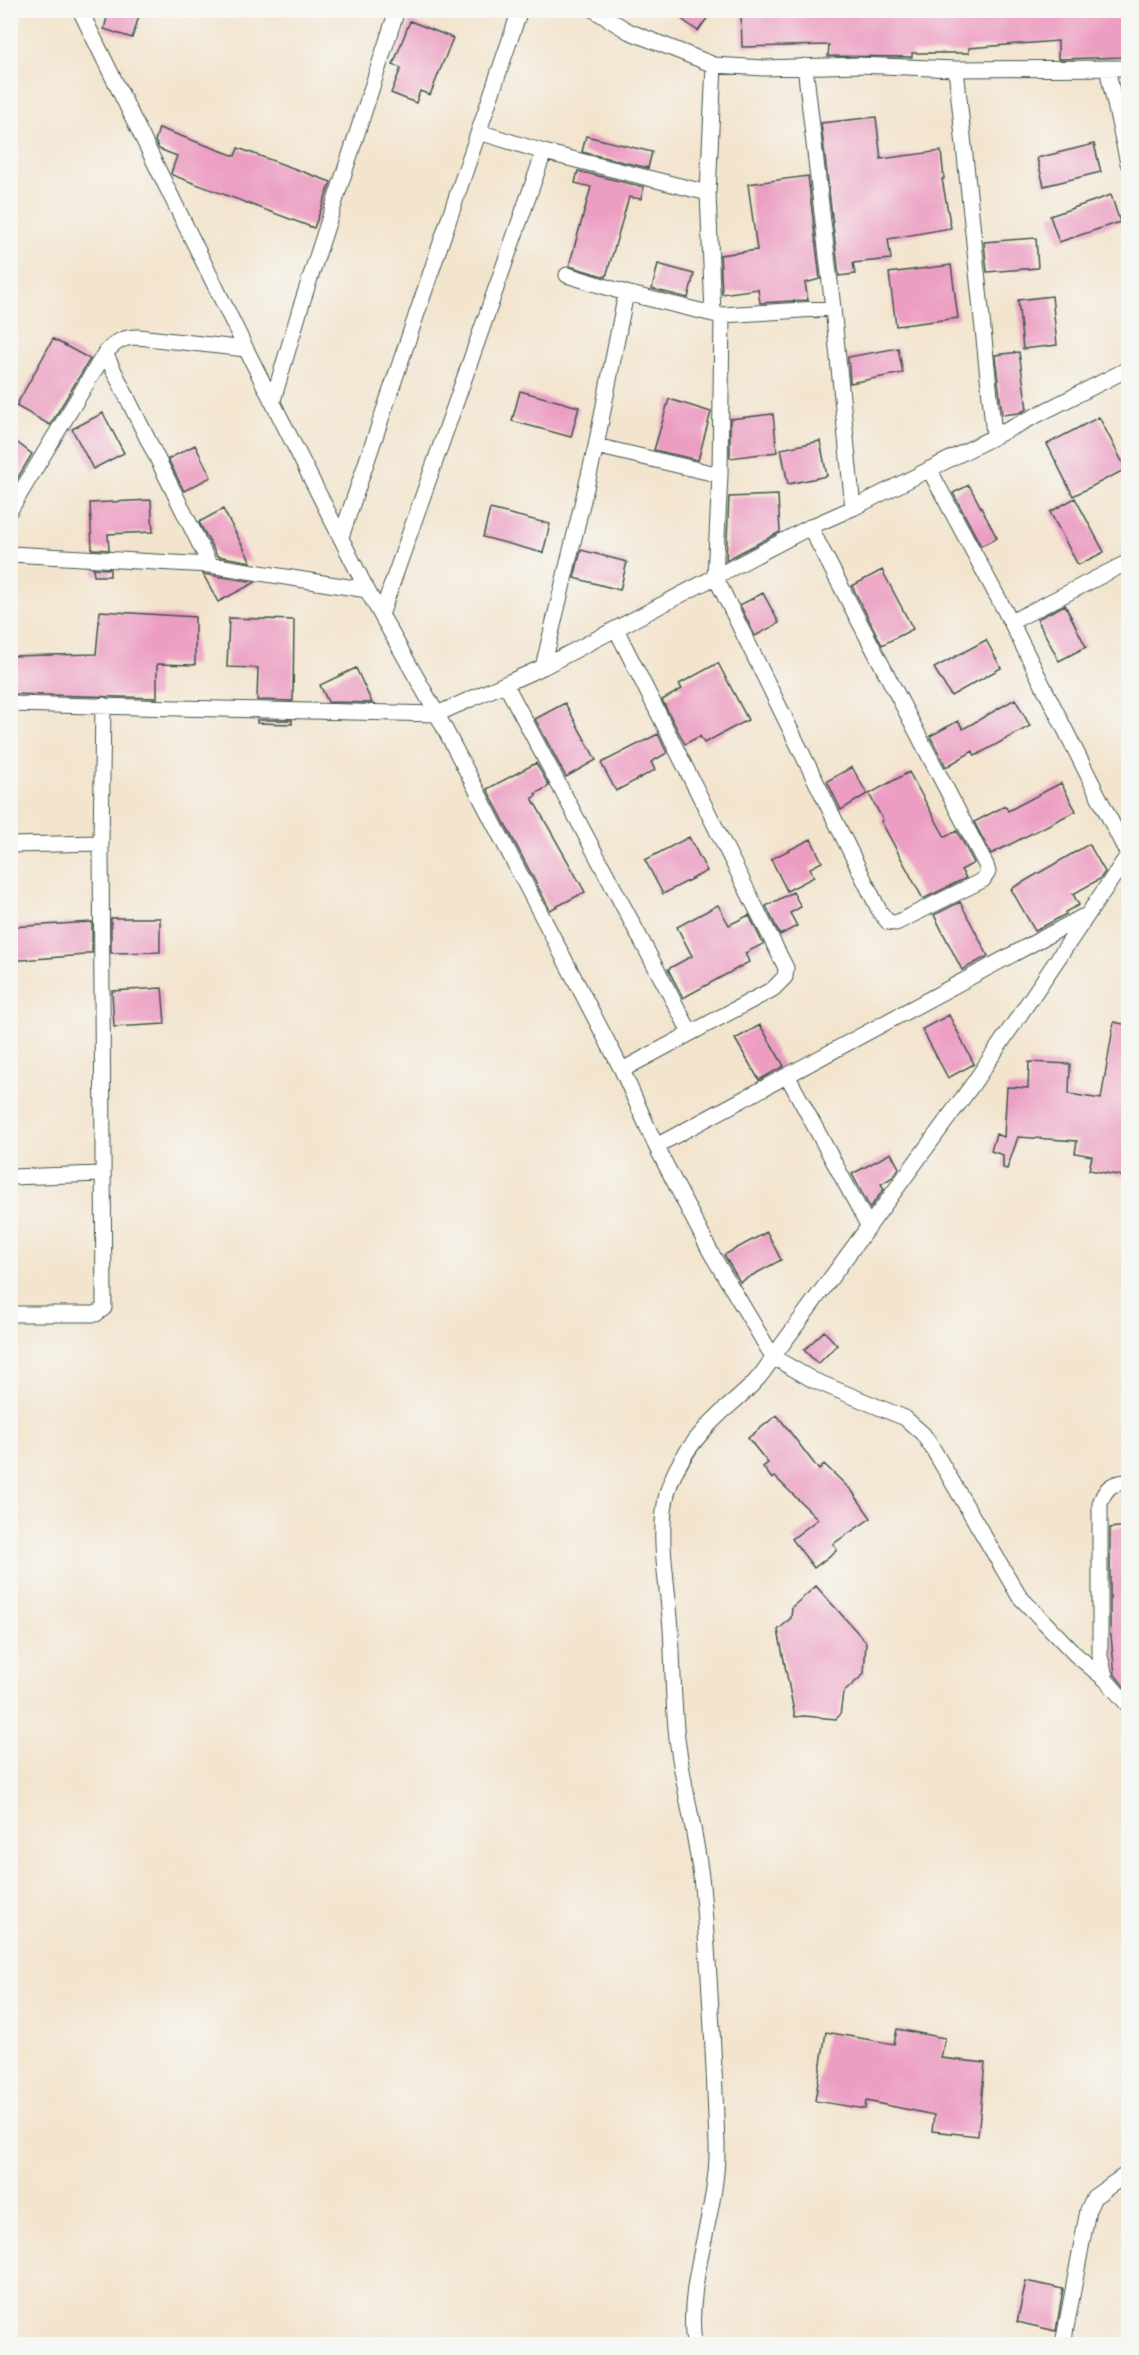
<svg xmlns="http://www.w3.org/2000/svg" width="1139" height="2355" viewBox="0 0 1139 2355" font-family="'Comic Neue',sans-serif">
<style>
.building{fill:#ec9ec2}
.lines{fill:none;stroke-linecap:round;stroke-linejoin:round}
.minor-casing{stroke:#3f564b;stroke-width:17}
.minor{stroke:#fff;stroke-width:15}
</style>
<rect width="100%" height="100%" fill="#f6f6f2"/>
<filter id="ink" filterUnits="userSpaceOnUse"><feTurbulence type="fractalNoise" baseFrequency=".0167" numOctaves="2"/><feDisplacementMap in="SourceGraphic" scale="12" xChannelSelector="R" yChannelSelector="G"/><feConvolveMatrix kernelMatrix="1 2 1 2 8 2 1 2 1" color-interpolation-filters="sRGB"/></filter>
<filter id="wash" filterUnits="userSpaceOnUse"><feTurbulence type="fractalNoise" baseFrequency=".008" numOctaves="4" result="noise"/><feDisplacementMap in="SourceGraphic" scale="24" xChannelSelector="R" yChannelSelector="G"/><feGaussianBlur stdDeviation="1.35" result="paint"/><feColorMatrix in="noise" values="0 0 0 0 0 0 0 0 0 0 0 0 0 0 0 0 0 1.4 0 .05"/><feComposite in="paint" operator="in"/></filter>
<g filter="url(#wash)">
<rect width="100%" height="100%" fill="#f3e4ce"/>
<g id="blocks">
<path class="building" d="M109 10H141L132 38 104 29Z
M669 10H713L698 31Z
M755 10H1128V57L1058 59V41L969 48V53H912V57L828 56 829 45 742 47 741 13H756Z
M410 21 453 38 430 95 420 91 416 103 391 93 401 68 393 65Z
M876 117 881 159 941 151 944 179H942L951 228 888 239 891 259 853 263 855 274 839 276 821 123Z
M159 128 235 156 238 148 331 182 314 228 172 175 171 173 177 156 159 149 155 141Z
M586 136 652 152 648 168 582 152Z
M1094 144 1101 172 1044 186 1037 158Z
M578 171 644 187 641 199 629 197 606 277 569 266 591 187 575 183Z
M808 176 820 279 805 283 808 300 760 303 758 289 722 294 720 255 757 250 748 184Z
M1111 195 1120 222 1059 242 1050 216Z
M1036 238 1038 268 987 272 984 242Z
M658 264 694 274 688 298 652 289Z
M951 265 958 318 896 326 889 273Z
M1052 296 1057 345 1023 349 1018 300Z
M53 339 90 359 50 425 16 406Z
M898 348 903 373 850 383 848 357Z
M1019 352 1027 409 1019 413 1002 415 995 355Z
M520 391 579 407 571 437 512 421Z
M669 399 711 412 698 460 654 450Z
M103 413 124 453 93 469 72 429Z
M773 414 777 452 730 458V419Z
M1099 417 1126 469 1073 496 1047 444Z
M10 437 32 454 14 484 10 482Z
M820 441 827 476 788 484 781 449Z
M195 445 211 477 184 491 168 459Z
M969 485 997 538 981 546 953 493Z
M778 495 780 532 726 560 729 497Z
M1075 498 1104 552 1078 565 1050 512Z
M151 500 153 532 108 534 109 550 92 549 90 503Z
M223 509 251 562 217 556 199 522Z
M490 509 550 524 543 553 483 537Z
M581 550 627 562 620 590 574 578Z
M93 568 110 569V576H94Z
M882 570 913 629 882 645 852 586Z
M203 574 209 575 256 582 218 602Z
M763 593 779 623 755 636 740 605Z
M1065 605 1086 647 1059 661 1037 619Z
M100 611 195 617V665L157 664V698L10 694V656L96 654Z
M229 618 294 620 293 701 257 700 258 668 227 667Z
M986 640 1001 668 951 696 934 668Z
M718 663 748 720 704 743 700 736 685 744 662 700 682 689 679 684Z
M356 668 372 703 328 702 320 685Z
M1015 699 1030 726 975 756 973 751 946 767 930 736 958 721 963 729Z
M565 703 596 760 566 777 535 719Z
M257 720H292V724L257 723Z
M658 734 667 753 651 762 655 770 616 791 601 763Z
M536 763 549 786 535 794 536 796 532 798 585 892 550 910 487 789Z
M852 767 867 794 841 810 827 781Z
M909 772 945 837 957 831 974 863 961 870 966 878 923 899 881 821 883 820 869 794Z
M1061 783 1076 811 991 854 974 822 1005 806 1008 811Z
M689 837 707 871 663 894 645 860Z
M811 839 822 862 810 868 814 877 787 891 771 859Z
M1089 844 1105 872 1100 879 1073 894 1079 905 1065 912 1066 914 1035 931 1011 889Z
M793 892 801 907 790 913 797 926 780 935 766 906Z
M960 902 988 956 962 970 934 915Z
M718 905 729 925 749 915 763 944 745 953 749 962 683 998 668 969 692 956 677 927Z
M111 918H160V952L111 953Z
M92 922V953H85V955L10 961V927Z
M162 988 165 1024 114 1027 112 991Z
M949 1015 974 1064 948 1078 922 1029Z
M1114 1022 1128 1025V1177L1089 1170 1092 1156 1075 1153 1077 1141 1018 1137 1007 1169 1003 1168V1155L991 1151 996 1134 1004 1137 1007 1087 1028 1088 1029 1062 1070 1064 1069 1094 1101 1099Z
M760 1025 784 1066 759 1080 735 1039Z
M891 1153 899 1168 893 1177 881 1184 884 1189 870 1208 852 1174Z
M767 1232 781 1260 740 1282 724 1255Z
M824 1331 837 1345 818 1364 804 1350Z
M777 1415 819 1470 824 1464 852 1491 871 1518 833 1544 837 1550 814 1568 792 1539 818 1519 775 1477 772 1479 763 1467 768 1463 748 1438Z
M1128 1526V1691L1115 1675 1110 1627V1528Z
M816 1586 866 1642 864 1674 843 1693 840 1715 836 1719 804 1716 795 1717 778 1630 791 1618 792 1607Z
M897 2029 945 2038 941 2058 985 2063 978 2136 932 2131 934 2115 866 2101 865 2109 815 2101 826 2032 894 2044Z
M1026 2281 1063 2289 1056 2331 1017 2322Z"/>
</g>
</g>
<g filter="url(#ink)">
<use href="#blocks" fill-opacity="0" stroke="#3f564b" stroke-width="1.5"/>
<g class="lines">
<g class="minor-casing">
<path id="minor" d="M80 10 246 349
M594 10 628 31 714 65 764 68 857 65 956 69 1128 68
M714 65 708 193 713 314 722 315 720 475 715 576 880 912 888 922 896 923 983 880 988 872 986 865 810 527
M805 66 833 308 853 508
M1107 68 1128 163
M956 69 994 435
M479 132 544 152 708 193
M567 275 626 293 713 314
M722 315 833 308
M105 353 210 565
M273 400 301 306 397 10
M596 446 626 293
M10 510 105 353C116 342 122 337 138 337L246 349 367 590 437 714 622 1070 656 1146 711 1253 773 1357 973 1084 1128 855 1011 622 929 469
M341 537 520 10
M10 554 210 565 367 590
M381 615 544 152
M1011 622 1128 562
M616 629 786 968 785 977 773 989 622 1070
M543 667 596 446 720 475
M506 685 690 1032
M10 704 437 714 543 667 810 527 853 508 1128 369
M10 845 101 843
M788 1077 869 1227
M656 1146 1082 917
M10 1177 102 1174
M10 1314H96L104 1308 101 843 103 705
M1128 1482C1112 1482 1105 1488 1100 1504V1656L1106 1680 1128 1705
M694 2344C685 2278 719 2212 717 2145 714 2059 710 1972 702 1886 697 1836 683 1787 677 1738 673 1702 673 1665 671 1629 668 1585 656 1533 668 1490 677 1460 701 1431 724 1410 744 1393 760 1380 773 1357L813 1380 905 1418 923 1434 933 1449 1019 1596 1076 1655 1106 1680
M1063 2344 1088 2210 1094 2197 1128 2173"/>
</g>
<use href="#minor" class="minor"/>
</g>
</g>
<rect width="1139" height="2355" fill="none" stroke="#f6f6f2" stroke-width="36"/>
</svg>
